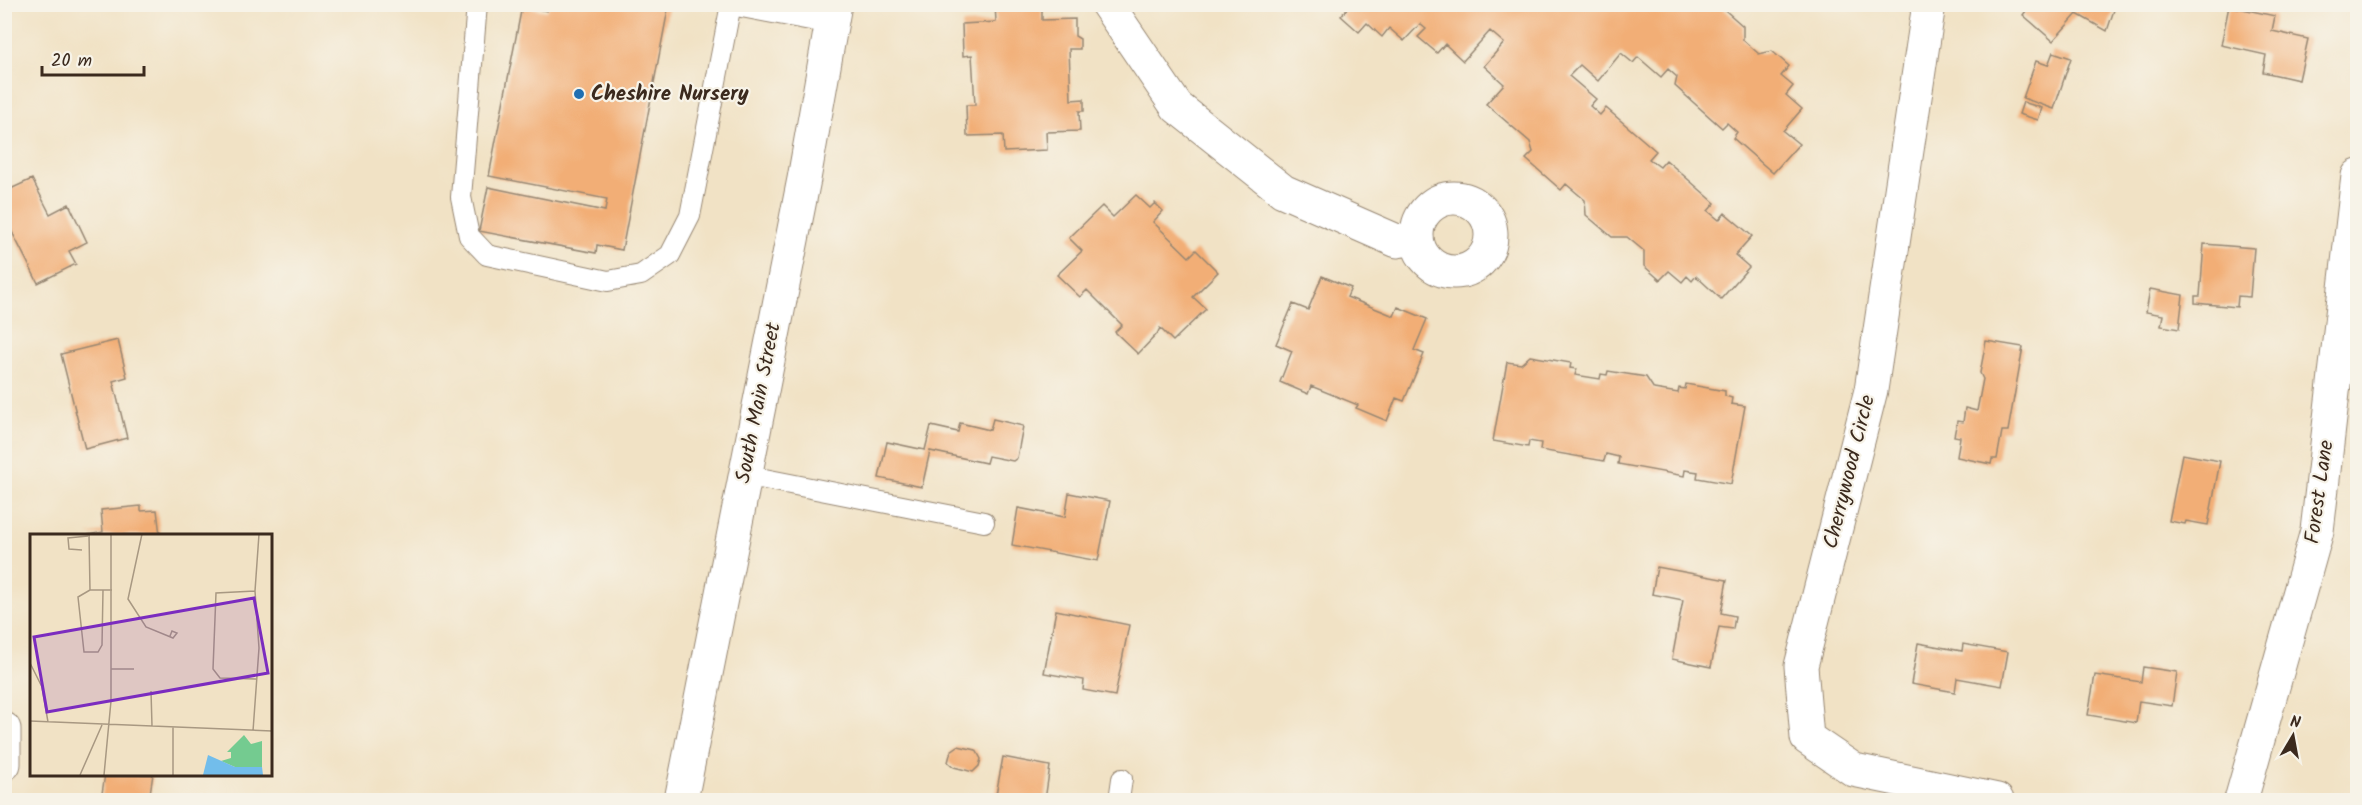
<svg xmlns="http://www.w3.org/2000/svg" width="2362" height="805" viewBox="0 0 2362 805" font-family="Kalam,sans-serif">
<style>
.building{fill:#f2ae76}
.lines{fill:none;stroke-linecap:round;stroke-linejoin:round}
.service-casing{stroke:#968672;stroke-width:22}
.minor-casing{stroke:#968672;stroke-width:35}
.trunk-casing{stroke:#968672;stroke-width:35}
.service{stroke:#fff;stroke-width:20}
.minor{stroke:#fff;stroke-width:33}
.trunk{stroke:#fff;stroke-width:33}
.poi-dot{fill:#1f6fb2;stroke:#f7f3e8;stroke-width:2}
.labels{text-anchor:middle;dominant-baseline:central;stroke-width:4.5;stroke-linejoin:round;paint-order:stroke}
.poi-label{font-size:21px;font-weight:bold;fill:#3b2a1e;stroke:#f7f3e8;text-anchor:start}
.street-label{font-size:21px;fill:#3b2a1e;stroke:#f7f3e8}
.inset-road{fill:none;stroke:#a89882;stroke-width:1.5}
.view{fill:#7b2cbf;fill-opacity:0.15;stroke:#7b2cbf;stroke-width:3}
.inset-edge{fill:none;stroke:#3b2a1e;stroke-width:3}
</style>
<rect width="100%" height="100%" fill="#f7f3e8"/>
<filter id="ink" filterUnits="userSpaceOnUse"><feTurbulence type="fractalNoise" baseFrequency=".0167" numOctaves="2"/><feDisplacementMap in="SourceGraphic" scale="12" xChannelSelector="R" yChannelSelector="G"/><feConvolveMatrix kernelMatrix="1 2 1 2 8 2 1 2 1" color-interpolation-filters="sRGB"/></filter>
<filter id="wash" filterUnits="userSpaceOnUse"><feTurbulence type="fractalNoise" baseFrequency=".008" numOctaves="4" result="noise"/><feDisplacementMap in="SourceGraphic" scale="24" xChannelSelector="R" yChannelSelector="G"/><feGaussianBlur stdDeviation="1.35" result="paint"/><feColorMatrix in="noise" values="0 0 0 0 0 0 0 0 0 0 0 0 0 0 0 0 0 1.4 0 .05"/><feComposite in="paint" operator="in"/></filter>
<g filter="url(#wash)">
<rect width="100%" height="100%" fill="#f1e2c5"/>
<g id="blocks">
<path class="building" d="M549 4H669L622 250 597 245 596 253 479 231 488 187 605 211 607 199 489 176 522 6 547 11Z
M1042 4V20L1075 19V36L1080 39V49H1069L1071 100 1084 99V111H1079L1080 131 1046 132 1047 150 1004 152 1003 135 967 136 966 105H975L972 55 963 56 962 24 996 22 995 5Z
M1345 4H1718L1743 26V40L1759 54 1772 51 1789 66 1781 76 1793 86 1786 95 1802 109 1783 131 1799 144 1773 173 1733 138 1737 132 1727 123 1722 128 1675 86 1677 77 1668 69 1661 77 1638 57 1633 63 1621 53 1598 81 1580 65 1569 76 1596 99 1590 106 1600 115 1606 108 1656 151 1649 159 1660 167 1666 160 1715 203 1708 211 1719 220 1725 213 1752 236 1735 255 1749 267 1721 299 1696 276 1692 281 1687 276 1682 282 1669 271 1660 280 1644 266V251L1627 237H1612L1586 215 1585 200 1566 184 1561 190 1526 159 1533 152 1530 142 1486 104 1504 84 1484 66 1504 43 1490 31 1463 61 1445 44 1437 53 1418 37 1426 29 1420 24 1404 41 1389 28 1382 37 1367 23 1359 32 1341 16 1348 7Z
M2031 4H2116L2107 31 2077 14 2053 41 2023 15Z
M2229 6 2275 16 2272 31 2308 39 2299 80 2263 72 2266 55 2221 45Z
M2053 52 2071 58 2054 109 2023 98 2036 61 2048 65Z
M2023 102 2042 108 2038 120 2019 114Z
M32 179 50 214 69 204 87 242 69 251 76 264 38 283 4 216V192Z
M1136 195 1150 208 1155 203 1163 211 1153 222 1189 257 1196 250 1218 272 1193 297 1206 309 1173 341 1160 328 1157 334 1138 354 1115 332 1122 325 1087 290 1080 297 1057 275 1082 251 1069 238 1102 206 1113 217Z
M2204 244 2254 248 2250 297 2238 296 2237 307 2195 303V296H2200Z
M1322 276 1351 288 1347 297 1394 316 1398 307 1427 319 1414 350 1424 354 1404 401 1396 398 1387 421 1356 408 1358 405 1311 386 1308 394 1280 382 1292 351 1276 344 1293 304 1308 310Z
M2150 289 2183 295 2179 329 2161 326 2163 315 2146 312Z
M118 340 127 377 113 381 127 438 85 449 61 354Z
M1986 341 2023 347 2008 431H2002L1997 459H1992L1991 464 1957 457 1960 437 1954 436 1957 421 1963 422 1965 408 1977 411 1983 379 1980 373Z
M1530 356 1571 363 1570 368 1577 369 1575 375 1600 379 1601 374 1607 375 1608 371 1646 377 1654 389 1678 393 1679 388 1685 389 1686 384 1725 391V396L1732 398 1731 404 1745 406 1731 484 1697 478 1698 472 1685 470 1684 476 1618 464 1619 457 1606 454 1604 461 1540 450 1541 443 1529 441 1528 447 1493 441 1507 362 1521 364Z
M993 419 1023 426 1017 458 1013 461 988 456 986 463 930 451 922 487 879 478 887 442 925 450 931 426 958 432 960 423 990 430Z
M2182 454 2220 461 2208 525 2186 521 2185 524 2169 521Z
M1069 493 1110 501 1098 561 1012 545 1018 508 1065 517Z
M141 506V511L157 510 160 535H88L103 532 101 510Z
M1657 567 1727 580 1721 613 1735 616 1733 629 1719 627 1711 667 1672 659 1683 600 1652 594Z
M1056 610 1129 625 1115 696 1083 690 1084 680 1044 673Z
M1918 643 1962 651 1963 644 2008 652 2002 686 1957 678 1955 692 1911 684Z
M2143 667 2177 672 2172 706 2139 701 2136 723 2088 715 2095 675 2141 682Z
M958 746 976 750 981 759 979 766 973 772 954 767 948 762 951 751Z
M1003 757 1050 766 1045 800H995Z
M105 774H153L149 800H101Z"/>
</g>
</g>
<g filter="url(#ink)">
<use href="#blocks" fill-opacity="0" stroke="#968672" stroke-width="1.5"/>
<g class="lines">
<g class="service-casing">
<path id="service" d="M477 4 461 197 469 236 487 255 608 281 641 275 670 255 690 216 731 4
M731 5 832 24
M744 475 984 522
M1119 800 1122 779"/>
</g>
<g class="minor-casing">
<path id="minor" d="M1107 4 1177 107 1283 191 1397 241 1417 238
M1929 4 1871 390 1801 666 1807 738 1854 770 1997 800
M1417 235a37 37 0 1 1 74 0a37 37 0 1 1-74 0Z
M4 729V764
M2241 800 2317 531 2358 176"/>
</g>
<g class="trunk-casing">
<path id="trunk" d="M681 800 804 179 835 4"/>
</g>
<use href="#service" class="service"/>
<use href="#minor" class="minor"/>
<use href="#trunk" class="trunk"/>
</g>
</g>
<circle class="poi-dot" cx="579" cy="94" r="6"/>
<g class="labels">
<g class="poi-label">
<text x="591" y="94">Cheshire Nursery</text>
</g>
<g class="street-label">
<text transform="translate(759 403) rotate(-79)">South Main Street</text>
<text transform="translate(1850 472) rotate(-76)">Cherrywood Circle</text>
<text transform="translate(2320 492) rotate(-82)">Forest Lane</text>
</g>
</g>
<g transform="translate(30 534)">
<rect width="242" height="242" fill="#f1e2c5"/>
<path d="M214 201 221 210 232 207V233H205L191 227 201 224V218H197Z" fill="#74cb90"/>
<path d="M178 221 205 233H232L233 241H173Z" fill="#72bdeb"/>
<path class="inset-road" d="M59 0 60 56H82M112 0 98 65 116 93 143 104 147 99 142 97 140 102M52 16 39 15 38 4 58 2M60 56 48 63 54 118H68L72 111 73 56M225 57 186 59 183 135 190 144 226 145M0 129 12 153 18 188M81 135H104M121 157 122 192M0 187 242 197M143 193V241M223 197 229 114 225 57 229 0M50 241 72 191M74 241 81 167V0"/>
<path class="view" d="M224 64 238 139 17 178 4 103Z"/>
<rect width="242" height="242" class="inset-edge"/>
</g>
<rect width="2362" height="805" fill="none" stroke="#f7f3e8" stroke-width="24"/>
<g transform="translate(2293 736) rotate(10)" stroke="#f7f3e8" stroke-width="4.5" paint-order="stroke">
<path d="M0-4.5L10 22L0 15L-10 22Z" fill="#3b2a1e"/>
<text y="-9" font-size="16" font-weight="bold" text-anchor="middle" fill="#3b2a1e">N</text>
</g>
<path d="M42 66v9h102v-9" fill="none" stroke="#3b2a1e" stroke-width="3"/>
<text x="51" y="66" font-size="18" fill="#3b2a1e" stroke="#f7f3e8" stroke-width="4.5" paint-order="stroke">20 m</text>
</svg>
